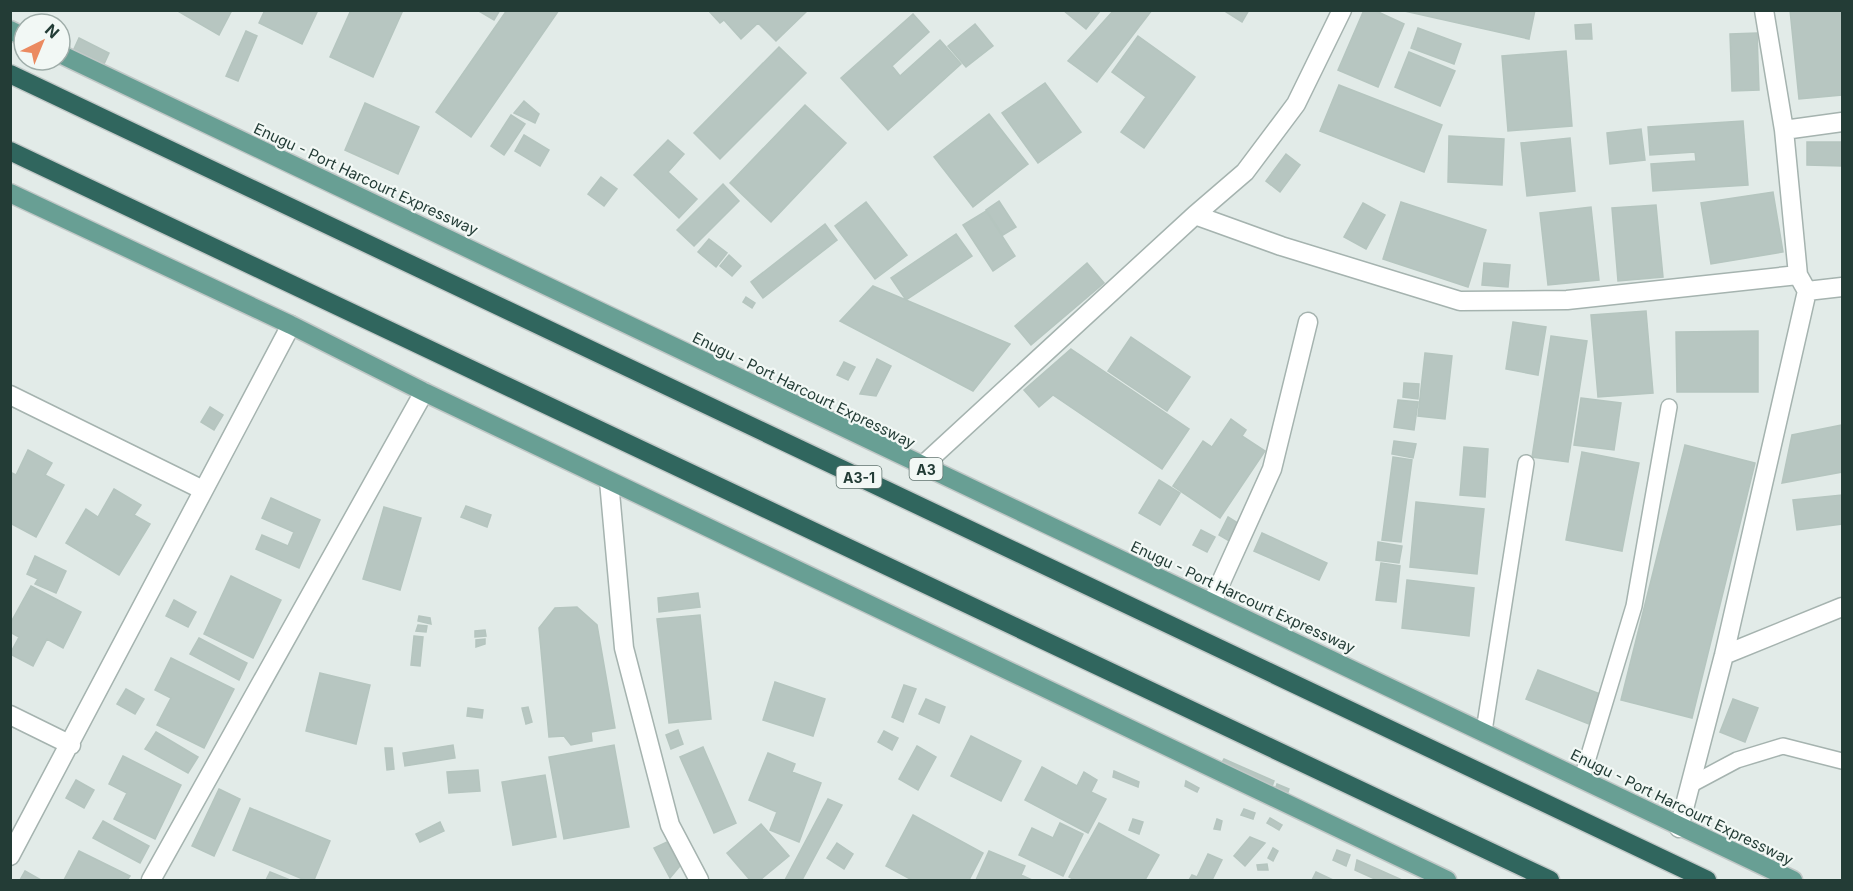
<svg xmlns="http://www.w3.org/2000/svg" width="1853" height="891" viewBox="0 0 1853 891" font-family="Inter,sans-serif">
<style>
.building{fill:#b7c6c1;stroke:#b5c5bf;stroke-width:1.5}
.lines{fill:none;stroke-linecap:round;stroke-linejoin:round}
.lane-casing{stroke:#a5b3af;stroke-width:18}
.street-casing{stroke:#a5b3af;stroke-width:21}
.primary-casing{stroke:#c1c8c7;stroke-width:21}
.highway-casing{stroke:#c1c8c7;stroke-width:21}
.lane{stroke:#fff;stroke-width:15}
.street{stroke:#fff;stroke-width:18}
.primary{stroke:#689f94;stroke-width:18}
.highway{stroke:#30665e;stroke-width:18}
.labels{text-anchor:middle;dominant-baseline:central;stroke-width:4.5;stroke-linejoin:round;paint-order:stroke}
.shield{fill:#f2f8f5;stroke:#61746f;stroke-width:1.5}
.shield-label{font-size:14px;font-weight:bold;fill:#233c36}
.street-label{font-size:15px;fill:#233c36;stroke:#f2f8f5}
</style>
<rect width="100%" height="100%" fill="#e2ebe8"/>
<path class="building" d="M176 10H232L219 35Z
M265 10H318L302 44 259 23Z
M351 10H403L373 77 330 57Z
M477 10H500L494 20Z
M507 10H559L471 137 436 112Z
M708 10H808L776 41 758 23 741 39 724 20 720 23Z
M1063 10H1101L1086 29Z
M1114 10H1152L1097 82 1068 61Z
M1223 10H1249L1242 22Z
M1364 10H1374L1404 24 1378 87 1338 70Z
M1400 10H1535L1529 39Z
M1790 10H1842V95L1799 99Z
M913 14 929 32 892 66 900 76 940 40 961 64 888 130 841 78Z
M975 24 993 46 966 67 948 46Z
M1591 24 1592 39H1576L1575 25Z
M1418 28 1461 44 1454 64 1411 48Z
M246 31 257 36 238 81 226 76Z
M1757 33 1759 90 1732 91 1730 34Z
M1138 36 1195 77 1144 148 1121 132 1146 97 1112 72Z
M79 38 109 53 104 64 74 49Z
M779 47 806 73 720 159 694 133Z
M1566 51 1572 126 1508 131 1502 56Z
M1409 52 1455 71 1440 106 1395 87Z
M1045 83 1081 132 1038 163 1002 113Z
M1339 85 1442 125 1424 172 1320 131Z
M524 101 539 114 535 123 514 113Z
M365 103 419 127 398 174 345 150Z
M805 105 846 143 771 222 730 183Z
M989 114 1028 164 973 207 934 157Z
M511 115 525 124 504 155 491 146Z
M1743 121 1748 185 1653 191 1651 164 1696 161 1695 152 1650 155 1648 127Z
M1641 129 1645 160 1610 164 1607 133Z
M524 135 549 150 540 166 515 151Z
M1449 136 1504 139 1502 185 1448 182Z
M1570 138 1575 191 1527 196 1521 143Z
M668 140 684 154 668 172 697 199 679 218 634 175Z
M1807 142H1842V166L1807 165Z
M1286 154 1300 165 1280 192 1266 181Z
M601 177 617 189 604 206 588 194Z
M723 184 739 201 694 246 677 230Z
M1773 192 1783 252 1711 264 1701 203Z
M999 201 1016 227 1003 235 986 210Z
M866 202 907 255 875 279 835 226Z
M1401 202 1486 230 1468 287 1383 259Z
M1363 203 1385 215 1366 249 1344 237Z
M1656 205 1663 277 1618 281 1612 208Z
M1591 207 1599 280 1548 285 1540 213Z
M986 211 1015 256 993 271 963 225Z
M825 224 837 240 763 298 751 282Z
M956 234 972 256 906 300 891 278Z
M709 239 727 253 716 267 698 252Z
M729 255 741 266 732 276 720 266Z
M1087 263 1104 283 1031 345 1015 326Z
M1484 263 1510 265 1508 287 1482 285Z
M873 286 906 300 1010 344 973 391 840 321Z
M746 297 755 303 752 308 743 302Z
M1646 311 1653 393 1598 397 1591 315Z
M1513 322 1546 327 1538 375 1506 369Z
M1758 331V392H1677L1676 332Z
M1551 336 1587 341 1568 462 1532 457Z
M1131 337 1190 377 1167 411 1108 371Z
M1071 349 1189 429 1162 469 1053 395 1039 407 1024 390Z
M1425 353 1452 356 1445 419 1418 416Z
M877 359 891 366 876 396 860 394Z
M844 362 855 367 848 380 837 375Z
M1404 383 1419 384 1418 399 1403 397Z
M1581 398 1621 403 1614 450 1574 445Z
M1398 400 1418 402 1414 430 1394 427Z
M210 407 223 415 214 430 201 422Z
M1231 419 1246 430 1242 436 1265 451 1220 518 1173 486 1203 441 1212 447Z
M1842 425V472L1782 483 1792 435Z
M1394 441 1416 444 1413 458 1392 454Z
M1685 445 1755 463 1692 718 1621 700Z
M1464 447 1488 449 1485 497 1460 495Z
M28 450 52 463 45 475 64 485 36 537 10 523V472L16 475Z
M1582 452 1639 463 1622 551 1566 540Z
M1393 457 1412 460 1401 542 1382 540Z
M1159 480 1180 493 1160 525 1139 513Z
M114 489 141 505 134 515 150 524 119 575 66 543 86 509 98 517Z
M1842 495V524L1797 530 1793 500Z
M271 498 320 520 299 568 256 549 262 535 288 546 294 532 262 518Z
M1416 502 1484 509 1477 574 1410 567Z
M466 506 491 515 487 527 461 517Z
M384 507 421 518 400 590 363 579Z
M1228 517 1241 525 1231 542 1219 535Z
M1201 530 1215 537 1207 552 1193 545Z
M1262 533 1327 563 1319 580 1254 551Z
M1378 542 1402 546 1399 563 1376 560Z
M35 556 66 571 56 593 35 584 38 579 27 574Z
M1381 563 1400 566 1396 602 1376 600Z
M231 576 281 600 253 658 204 634Z
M1407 580 1474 588 1469 636 1402 628Z
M31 586 81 612 63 648 47 639 33 666 10 654 19 637 10 632V624Z
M698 593 700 607 659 612 658 598Z
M174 600 196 612 188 627 166 616Z
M577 607 597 625 615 728 591 732 592 741 571 745 564 736 549 737 539 628 555 608Z
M700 615 711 719 669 723 657 619Z
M419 616 430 618 431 624 418 621Z
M418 625 427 626 426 632 416 631Z
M485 630 486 636 475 637V631Z
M414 636 423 637 420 666 411 665Z
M199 638 247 663 239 680 190 654Z
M485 639V644L476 647V640Z
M171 658 234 689 204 748 157 725 171 698 155 690Z
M1538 670 1600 694 1589 724 1526 699Z
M320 673 370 685 356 744 306 731Z
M775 682 825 699 813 736 763 720Z
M904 685 916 689 903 722 892 717Z
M126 689 144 699 135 714 117 704Z
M926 699 945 707 939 723 919 714Z
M1733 699 1758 708 1745 742 1720 732Z
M528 707 532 722 526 724 522 708Z
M468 708 483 710 482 718 467 716Z
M678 730 683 744 671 749 666 735Z
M884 731 898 738 892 750 878 742Z
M156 732 198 757 188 773 145 749Z
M971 736 1021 761 1001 801 951 776Z
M453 745 455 758 405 766 403 753Z
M614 745 629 827 564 839 549 757Z
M917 746 936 757 918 790 899 779Z
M703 747 736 823 714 833 680 757Z
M385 748H392L394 769 387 770Z
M768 753 795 764 792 772 821 783 799 842 770 830 777 812 749 800Z
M123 756 181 785 155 839 114 819 127 793 109 784Z
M1224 759 1274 781 1271 789 1220 766Z
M1042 767 1077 786 1084 772 1097 780 1091 792 1106 799 1088 833 1025 800Z
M478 770 480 791 449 793 447 772Z
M1114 771 1139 782 1138 787 1113 777Z
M545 775 556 837 513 845 502 782Z
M76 780 94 790 84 808 66 798Z
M1186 781 1199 788 1197 792 1185 786Z
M1277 784 1289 789 1286 798 1274 793Z
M219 789 240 799 214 856 192 846Z
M828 799 842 805 802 880H785Z
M250 808 330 841 314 880H305L233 850Z
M1244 809 1255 813 1253 819 1241 815Z
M913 815 983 853 969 880H912L886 866Z
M1270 818 1282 825 1279 830 1267 823Z
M1133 819 1143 822 1139 834 1129 830Z
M1217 819 1222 821 1220 830 1214 829Z
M103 821 149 846 140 863 93 838Z
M440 822 444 831 420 842 416 834Z
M1060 823 1083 834 1063 876 1019 855 1032 828 1053 838Z
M1099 823 1159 855 1145 880H1075L1069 877Z
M761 824 789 856 760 880H750L727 853Z
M1250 837 1265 843 1245 866 1234 856Z
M667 842 680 866 670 878 654 848Z
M837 843 853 854 844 869 827 858Z
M1273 848 1278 851 1273 861 1268 858Z
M1337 850 1350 855 1346 866 1333 860Z
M79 851 130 876 127 880H64Z
M989 851 1025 866 1021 875 1032 880H976Z
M1208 854 1222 860 1212 880H1189L1192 875 1197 877Z
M1357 860 1402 880H1377L1355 870Z
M1267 864 1268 870H1258L1257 865Z
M25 871 41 880H20Z
M270 872 290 880H266Z
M1316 872 1333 880H1312Z"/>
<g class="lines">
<g class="lane-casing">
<path id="lane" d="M1484 731 1526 463
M1582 778 1634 606 1669 407
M1692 784 1737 760 1783 746 1842 761"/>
</g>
<g class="street-casing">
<path id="street" d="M1784 130 1842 122
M1195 215 1245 172 1296 104 1342 10
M1842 287 1807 291 1842 287
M10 395 203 490
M921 467 1195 215 1281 246 1460 301 1567 300 1798 275
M609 481 624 648 670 825 699 880
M1212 602 1272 469 1308 322
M1724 655 1842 607
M10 715 71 745
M1679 828 1724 655 1807 291 1798 275 1784 130 1764 10
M10 856 291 325
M151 880 424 392"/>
</g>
<g class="primary-casing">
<path id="primary" d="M10 30 24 37
M60 54 1793 880
M10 193 291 325 424 392 1447 880"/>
</g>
<g class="highway-casing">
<path id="highway" d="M10 74 1707 880
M10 151 1550 880"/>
</g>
<use href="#lane" class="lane"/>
<use href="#street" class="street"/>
<use href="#primary" class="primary"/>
<use href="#highway" class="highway"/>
</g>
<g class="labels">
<g class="shield">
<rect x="909.5" y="458" width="33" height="22" rx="4.5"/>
<rect x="836.5" y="466" width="45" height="22" rx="4.5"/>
</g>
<g class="shield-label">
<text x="926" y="469">A3</text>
<text x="859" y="477">A3-1</text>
</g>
<g class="street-label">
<text transform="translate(366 179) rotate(25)">Enugu - Port Harcourt Expressway</text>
<text transform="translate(804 390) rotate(26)">Enugu - Port Harcourt Expressway</text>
<text transform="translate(1243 597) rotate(25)">Enugu - Port Harcourt Expressway</text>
<text transform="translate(1682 807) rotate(26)">Enugu - Port Harcourt Expressway</text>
</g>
</g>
<rect width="1853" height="891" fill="none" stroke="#233c36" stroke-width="24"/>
<g transform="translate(42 42) rotate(43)"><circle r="28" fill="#f2f8f5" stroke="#9fada9" stroke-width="1.5"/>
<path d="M0-4.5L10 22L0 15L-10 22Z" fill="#eb8a60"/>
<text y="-9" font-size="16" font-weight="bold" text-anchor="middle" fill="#233c36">N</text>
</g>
</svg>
